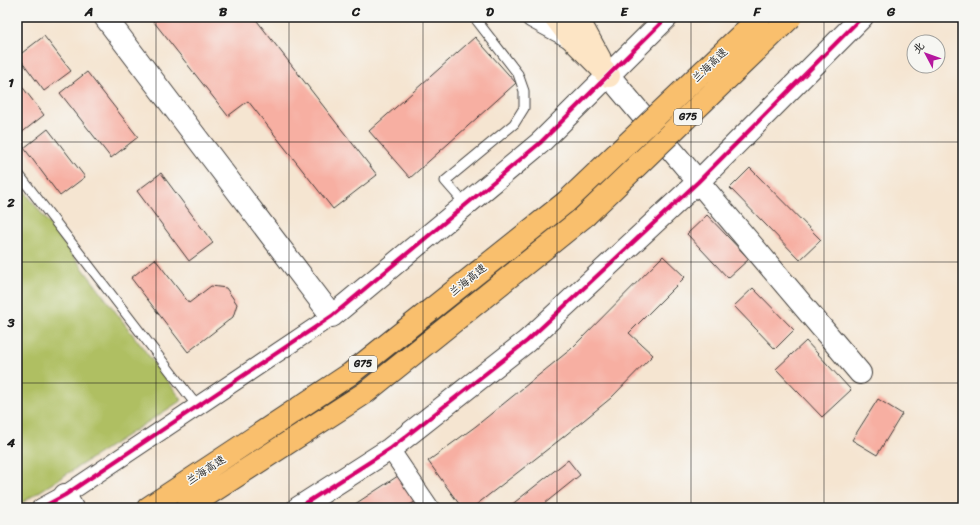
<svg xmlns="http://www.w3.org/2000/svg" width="980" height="525" viewBox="0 0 980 525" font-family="Sriracha,'LXGW WenKai TC',sans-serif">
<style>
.green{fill:#afbf62;stroke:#666e3f}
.building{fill:#f7afa2}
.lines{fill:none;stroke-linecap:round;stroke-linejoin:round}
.service-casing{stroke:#3d3a37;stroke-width:11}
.minor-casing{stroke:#3d3a37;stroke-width:20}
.tertiary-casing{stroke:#3d3a37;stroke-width:24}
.secondary-casing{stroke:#3d3a37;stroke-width:24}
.motorway-casing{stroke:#3d3a37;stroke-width:24}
.service{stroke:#fff;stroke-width:9}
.minor{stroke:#fff;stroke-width:18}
.tertiary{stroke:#fff;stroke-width:22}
.secondary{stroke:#fde5c5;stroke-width:22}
.motorway{stroke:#f9bf6d;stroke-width:22}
.motorway-bridge-casing{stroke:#3d3a37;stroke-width:24;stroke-linecap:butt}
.motorway-bridge{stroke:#f9bf6d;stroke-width:22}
.cycleway-casing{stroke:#f6f6f2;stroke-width:6}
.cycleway{stroke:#d6006c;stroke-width:4}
.grid{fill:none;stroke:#1c1c1c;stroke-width:1;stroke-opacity:0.55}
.labels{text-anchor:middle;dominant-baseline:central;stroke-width:3;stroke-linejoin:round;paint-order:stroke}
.shield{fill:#f6f6f2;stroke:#5d5d5c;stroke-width:1}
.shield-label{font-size:10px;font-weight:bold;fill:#1c1c1c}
.street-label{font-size:11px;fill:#1c1c1c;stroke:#f6f6f2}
.neatline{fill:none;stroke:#1c1c1c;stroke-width:1.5}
.grid-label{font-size:13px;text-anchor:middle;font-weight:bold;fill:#1c1c1c}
</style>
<rect width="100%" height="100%" fill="#f6f6f2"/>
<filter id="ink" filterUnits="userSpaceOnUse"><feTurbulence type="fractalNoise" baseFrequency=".025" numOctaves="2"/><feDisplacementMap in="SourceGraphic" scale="8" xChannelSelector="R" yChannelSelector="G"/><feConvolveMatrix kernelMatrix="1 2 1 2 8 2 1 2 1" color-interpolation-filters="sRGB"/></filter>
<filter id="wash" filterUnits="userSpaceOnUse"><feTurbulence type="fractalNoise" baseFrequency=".012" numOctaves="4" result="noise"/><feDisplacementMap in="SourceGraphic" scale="16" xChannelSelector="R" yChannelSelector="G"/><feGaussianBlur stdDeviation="0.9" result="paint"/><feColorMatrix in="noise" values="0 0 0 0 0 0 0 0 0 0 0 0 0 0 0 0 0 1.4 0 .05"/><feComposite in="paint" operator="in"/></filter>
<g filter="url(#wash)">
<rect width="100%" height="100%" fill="#f5e5d1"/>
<path class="green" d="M17 181 182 400 17 506Z"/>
<g id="blocks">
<path class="building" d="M150 17H254L377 175 333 209 248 101 228 116Z
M44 36 71 71 44 91 18 56Z
M475 37 516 83 410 178 369 131Z
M87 72 138 137 111 158 60 93Z
M17 80 44 115 20 134 17 130Z
M48 129 85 177 60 196 24 148Z
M750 168 821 240 800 260 730 188Z
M161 173 213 243 189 261 137 191Z
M707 215 749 259 728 278 687 234Z
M663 256 685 277 629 333 653 355 611 398 562 438 472 508H462L428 461 476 426 571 349Z
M155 259 189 303 211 286 226 288 237 304 233 317 188 352 131 278Z
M753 288 794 330 775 349 734 306Z
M806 341 851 390 822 417 776 369Z
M878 399 902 414 877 455 852 440Z
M568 460 580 475 539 508H512L510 506Z
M404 472 421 498 405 508H349Z"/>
</g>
</g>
<g filter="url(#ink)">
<use href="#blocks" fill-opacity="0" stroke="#3d3a37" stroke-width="1"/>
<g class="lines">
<g class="service-casing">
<path id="service" d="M17 172 197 406
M466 205 445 181 514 124 524 108V91L518 74 474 17"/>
</g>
<g class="minor-casing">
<path id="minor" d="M390 449 430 508
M41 508 65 495 332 316"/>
</g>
<g class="tertiary-casing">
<path id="tertiary" d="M105 17 332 316 540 143 667 17
M533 17 570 37
M609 76 860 373
M65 495 72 508
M298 508 390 449 527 341 698 182 862 17"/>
</g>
<g class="secondary-casing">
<path id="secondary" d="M555 17 570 37 609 76
M577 17 600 59"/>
</g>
<g class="motorway-casing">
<path id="motorway" d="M148 508 350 374 566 202
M187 508 365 393 585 216"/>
</g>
<use href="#service" class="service"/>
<use href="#minor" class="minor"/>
<use href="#tertiary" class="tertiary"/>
<use href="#secondary" class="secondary"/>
<use href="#motorway" class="motorway"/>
<g class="motorway-bridge-casing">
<path id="motorway-bridge" d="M566 202 760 17
M585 216 791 17"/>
</g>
<use href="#motorway-bridge" class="motorway-bridge"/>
<g class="cycleway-casing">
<path id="cycleway" d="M41 508 65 495 332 316 540 143 667 17
M298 508 390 449 527 341 698 182 862 17"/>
</g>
<use href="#cycleway" class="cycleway"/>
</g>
</g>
<path class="grid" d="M156 17V508M289 17V508M423 17V508M557 17V508M691 17V508M824 17V508M17 142H963M17 262H963M17 383H963"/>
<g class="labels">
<g class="shield">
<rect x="674" y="109" width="28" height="16" rx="3"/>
<rect x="349" y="356" width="28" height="16" rx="3"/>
</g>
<g class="shield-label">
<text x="688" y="117">G75</text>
<text x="363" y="364">G75</text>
</g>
<g class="street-label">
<text transform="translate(710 65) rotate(-44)">兰海高速</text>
<text transform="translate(468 280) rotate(-39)">兰海高速</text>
<text transform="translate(206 470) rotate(-33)">兰海高速</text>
</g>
</g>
<rect width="980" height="525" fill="none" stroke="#f6f6f2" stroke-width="44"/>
<g transform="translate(926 54) rotate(311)"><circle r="19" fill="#f6f6f2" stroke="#9f9f9c"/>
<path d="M0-3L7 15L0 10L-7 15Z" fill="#b5179e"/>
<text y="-6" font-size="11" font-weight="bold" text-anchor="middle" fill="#1c1c1c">北</text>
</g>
<rect x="22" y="22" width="936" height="481" class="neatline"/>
<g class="grid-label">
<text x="89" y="16">A</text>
<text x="223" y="16">B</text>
<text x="356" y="16">C</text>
<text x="490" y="16">D</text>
<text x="624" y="16">E</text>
<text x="757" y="16">F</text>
<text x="891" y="16">G</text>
<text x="11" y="87">1</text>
<text x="11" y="207">2</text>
<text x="11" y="327">3</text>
<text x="11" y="447">4</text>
</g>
</svg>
